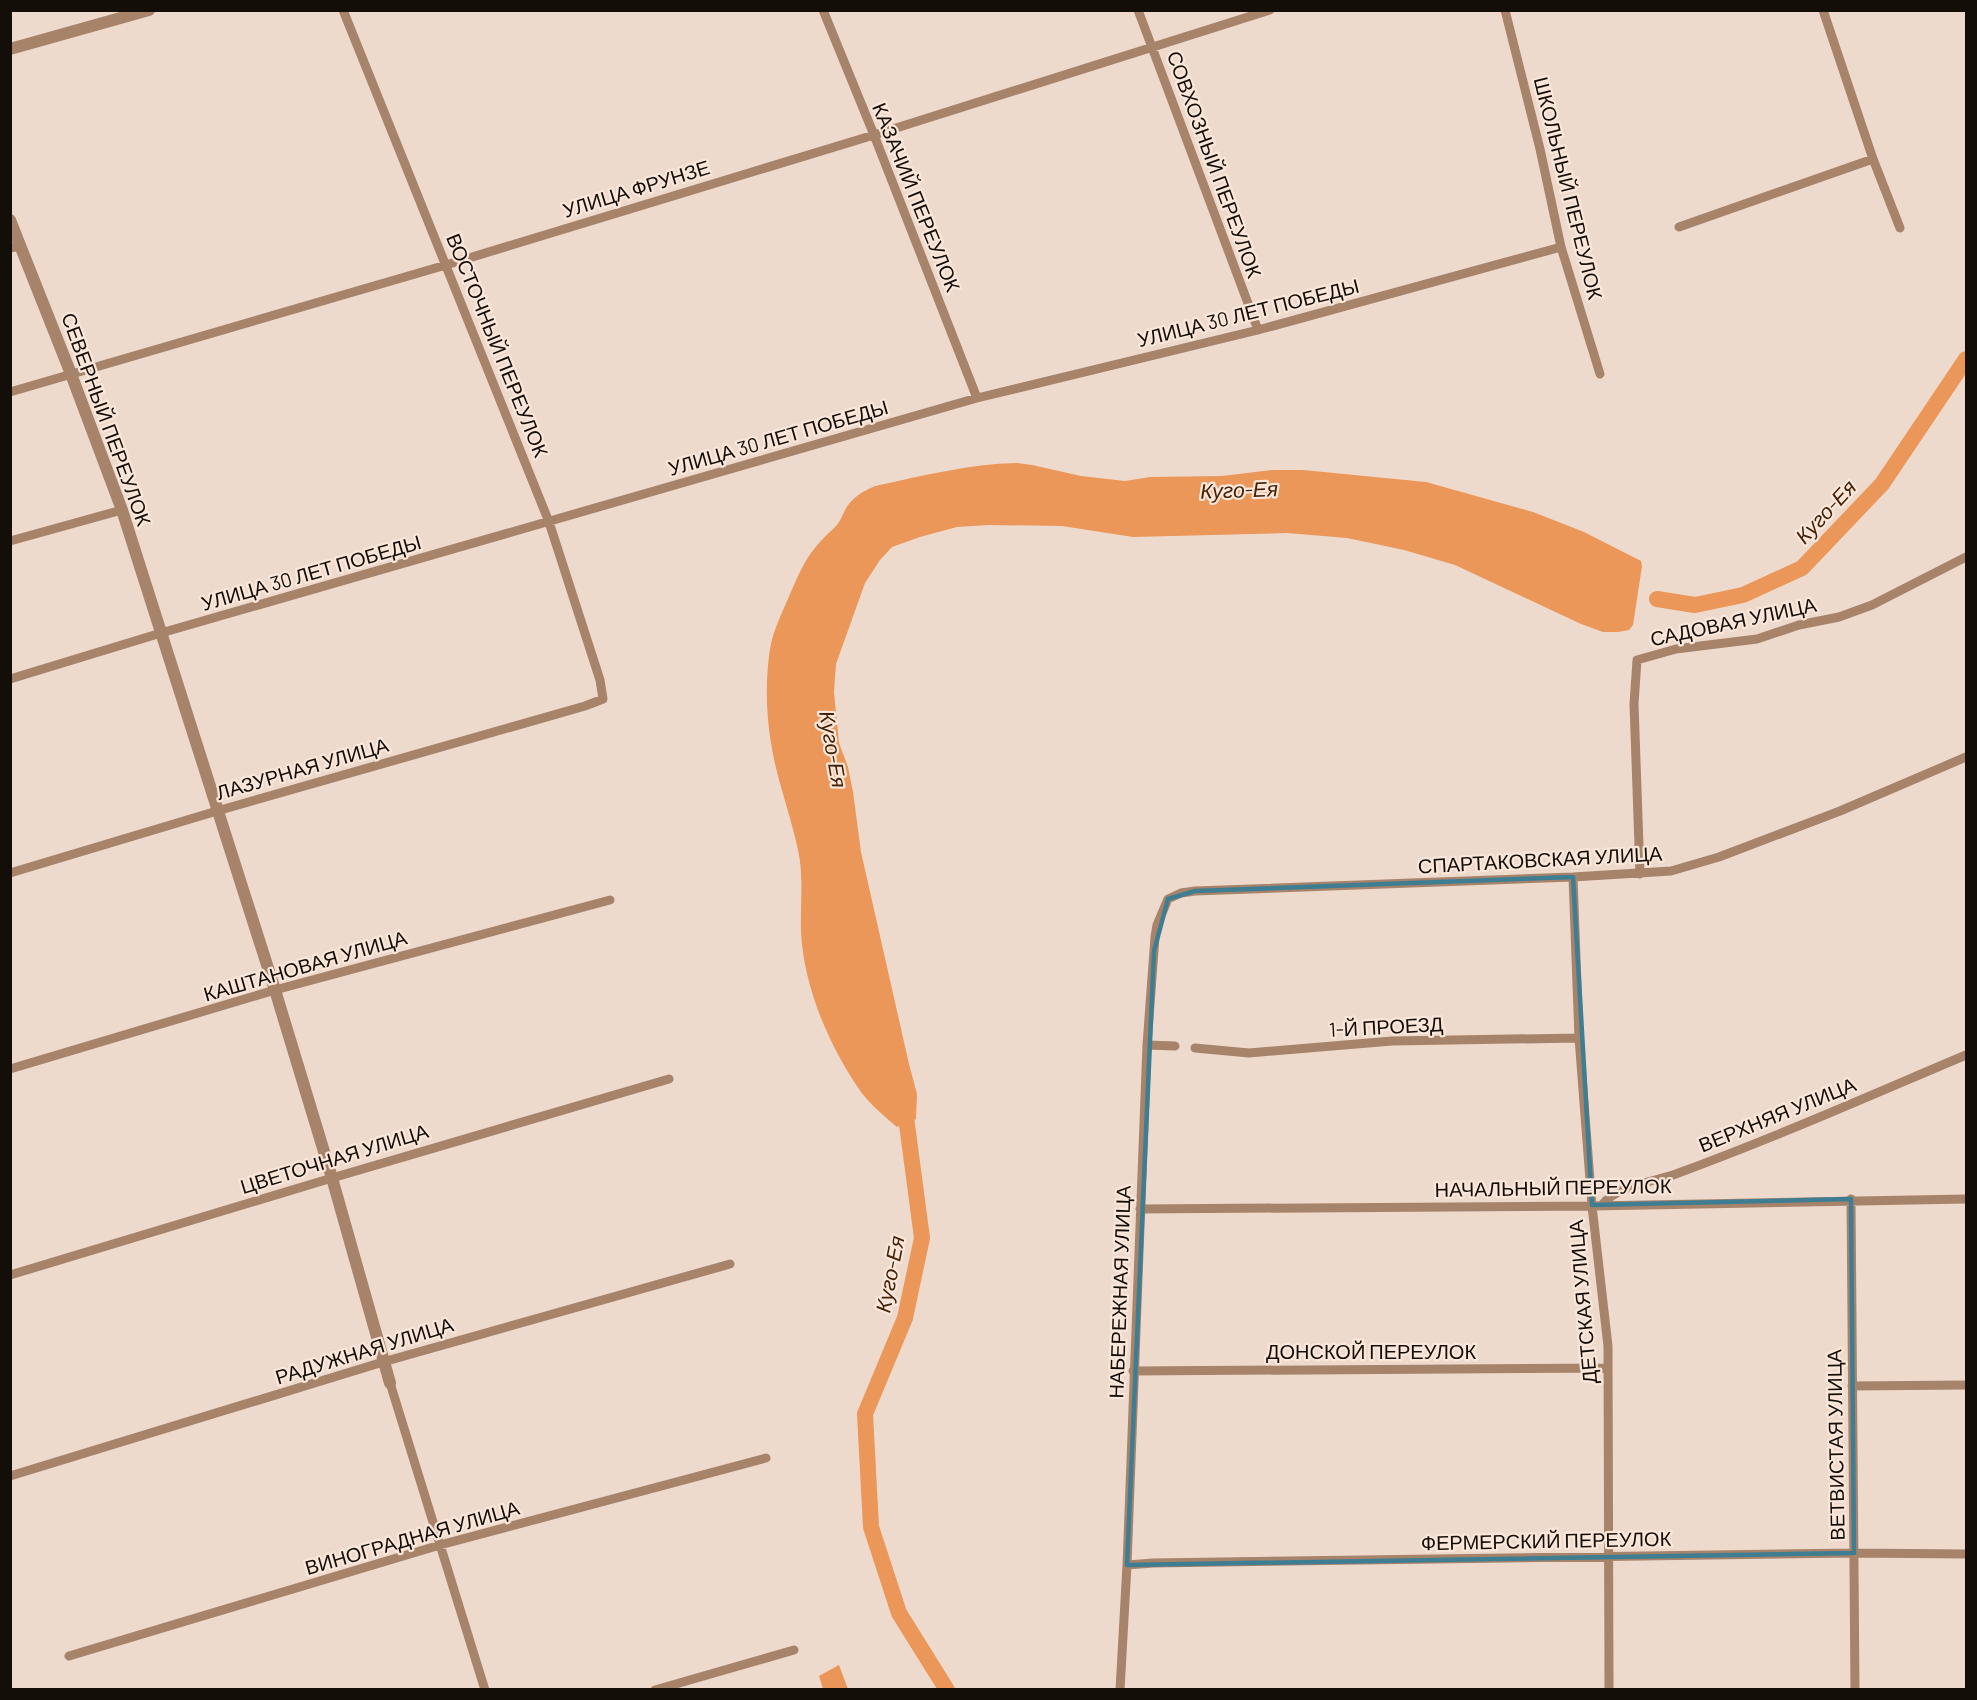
<svg xmlns="http://www.w3.org/2000/svg" width="1977" height="1700" viewBox="0 0 1977 1700" font-family="Barlow,sans-serif">
<style>
.forest{fill:#ea9659}
.water{fill:#ea9759}
.lines{fill:none;stroke-linecap:round;stroke-linejoin:round}
.river{stroke:#ea9759;stroke-width:16}
.minor{stroke:#a7836a;stroke-width:9}
.tertiary{stroke:#a7836a;stroke-width:12}
.marked{fill:none;stroke:#3f7d93;stroke-width:4.5;stroke-linejoin:round}
.labels{text-anchor:middle;dominant-baseline:central;stroke-width:4.5;stroke-linejoin:round;paint-order:stroke}
.street-label{font-size:20px;fill:#140e09;stroke:#fbe7da}
.water-label{font-size:21px;font-style:italic;fill:#432207;stroke:#fbe7da}
</style>
<rect width="100%" height="100%" fill="#eedacd"/>
<path class="forest" d="M839 1665 848 1689H823L819 1676Z"/>
<path class="water" d="M1017 463 1032 465 1081 476 1125 481 1150 477 1222 476 1273 470H1303L1426 482 1533 512 1584 532 1641 561 1642 566 1633 625 1629 630 1618 632H1603L1581 624 1455 565 1404 550 1347 538 1287 533 1133 537 1062 526 989 525 957 527 920 537 892 547 880 560 865 583 836 664 834 692 839 743 848 767 853 792 861 852 909 1064 917 1094 916 1119 897 1127C884 1116 871 1105 861 1092 829 1046 804 988 801 932 800 905 804 876 798 850 791 816 778 783 772 749 766 717 765 681 770 649 773 630 783 611 790 594 803 565 808 552 832 530 838 525 841 519 844 512 851 498 861 492 875 486 922 476 969 464 1017 463Z"/>
<g class="lines">
<path class="river" d="M1657 599 1695 605 1743 595 1802 568 1882 484 1966 359
M904 1102 922 1238 905 1318 865 1414 871 1527 899 1613 947 1690"/>
<path class="minor" d="M823 10 874 135 977 398
M1138 10 1258 330
M1505 10 1540 149 1561 247 1600 374
M1823 10 1873 159 1900 228
M1679 227 1873 159
M10 248 20 246
M10 392 446 265 874 135 1270 10
M10 541 122 510
M10 679 161 633 977 398 1258 330 1561 247
M10 873 217 811 585 706 603 699 600 680 549 522 343 10
M1640 874 1634 704 1637 660 1676 649 1757 639 1799 625 1839 617 1872 605 1966 557
M1573 877 1579 1038 1592 1206 1608 1346 1609 1690
M1147 1045 1175 1046
M1195 1048 1249 1053 1392 1041 1579 1038
M10 1069 275 990 610 900
M1851 1199 1855 1690
M1602 1205C1618 1185 1649 1183 1673 1175 1772 1139 1869 1096 1966 1055
M1140 1209 1592 1206 1966 1199
M10 1275 332 1178 669 1079
M1133 1371 1608 1368
M390 1383 485 1690
M1852 1386 1966 1385
M10 1476 383 1362 730 1264
M1127 1565 1153 1563 1854 1553 1966 1554
M69 1656 440 1545 766 1458
M655 1690 794 1650
M1120 1690 1127 1565 1147 1045 1155 937 1157 925 1168 899 1181 893 1195 891 1573 877 1671 871 1719 857 1840 811 1966 757"/>
<path class="tertiary" d="M10 49 149 10
M10 220 71 374 122 510 275 990 332 1178 390 1383"/>
</g>
<path class="marked" d="M1573 877 1592 1205 1851 1199 1854 1553 1127 1565 1154 951 1168 899 1195 891Z"/>
<g class="labels">
<g class="street-label">
<text transform="translate(1215 164) rotate(70)">СОВХОЗНЫЙ ПЕРЕУЛОК</text>
<text transform="translate(636 188) rotate(-17)">УЛИЦА ФРУНЗЕ</text>
<text transform="translate(1569 188) rotate(76)">ШКОЛЬНЫЙ ПЕРЕУЛОК</text>
<text transform="translate(917 197) rotate(68)">КАЗАЧИЙ ПЕРЕУЛОК</text>
<text transform="translate(1248 312) rotate(-14)">УЛИЦА 30 ЛЕТ ПОБЕДЫ</text>
<text transform="translate(498 345) rotate(68)">ВОСТОЧНЫЙ ПЕРЕУЛОК</text>
<text transform="translate(107 419) rotate(70)">СЕВЕРНЫЙ ПЕРЕУЛОК</text>
<text transform="translate(778 437) rotate(-16)">УЛИЦА 30 ЛЕТ ПОБЕДЫ</text>
<text transform="translate(311 572) rotate(-16)">УЛИЦА 30 ЛЕТ ПОБЕДЫ</text>
<text transform="translate(1733 621) rotate(-12)">САДОВАЯ УЛИЦА</text>
<text transform="translate(302 768) rotate(-16)">ЛАЗУРНАЯ УЛИЦА</text>
<text transform="translate(1540 859) rotate(-3)">СПАРТАКОВСКАЯ УЛИЦА</text>
<text transform="translate(305 965) rotate(-16)">КАШТАНОВАЯ УЛИЦА</text>
<text transform="translate(1386 1026) rotate(-3)">1-Й ПРОЕЗД</text>
<text transform="translate(1777 1114) rotate(-22)">ВЕРХНЯЯ УЛИЦА</text>
<text transform="translate(334 1158) rotate(-17)">ЦВЕТОЧНАЯ УЛИЦА</text>
<text transform="translate(1553 1187) rotate(-1)">НАЧАЛЬНЫЙ ПЕРЕУЛОК</text>
<text transform="translate(1119 1292) rotate(-88)">НАБЕРЕЖНАЯ УЛИЦА</text>
<text transform="translate(1582 1302) rotate(-95)">ДЕТСКАЯ УЛИЦА</text>
<text transform="translate(364 1350) rotate(-17)">РАДУЖНАЯ УЛИЦА</text>
<text x="1371" y="1351">ДОНСКОЙ ПЕРЕУЛОК</text>
<text transform="translate(1835 1445) rotate(-91)">ВЕТВИСТАЯ УЛИЦА</text>
<text transform="translate(412 1537) rotate(-16)">ВИНОГРАДНАЯ УЛИЦА</text>
<text transform="translate(1546 1540) rotate(-1)">ФЕРМЕРСКИЙ ПЕРЕУЛОК</text>
</g>
<g class="water-label">
<text transform="translate(1239 489) rotate(-2)">Куго-Ея</text>
<text transform="translate(1825 511) rotate(-47)">Куго-Ея</text>
<text transform="translate(834 749) rotate(80)">Куго-Ея</text>
<text transform="translate(889 1274) rotate(-79)">Куго-Ея</text>
</g>
</g>
<rect width="1977" height="1700" fill="none" stroke="#140e09" stroke-width="24"/>
</svg>
